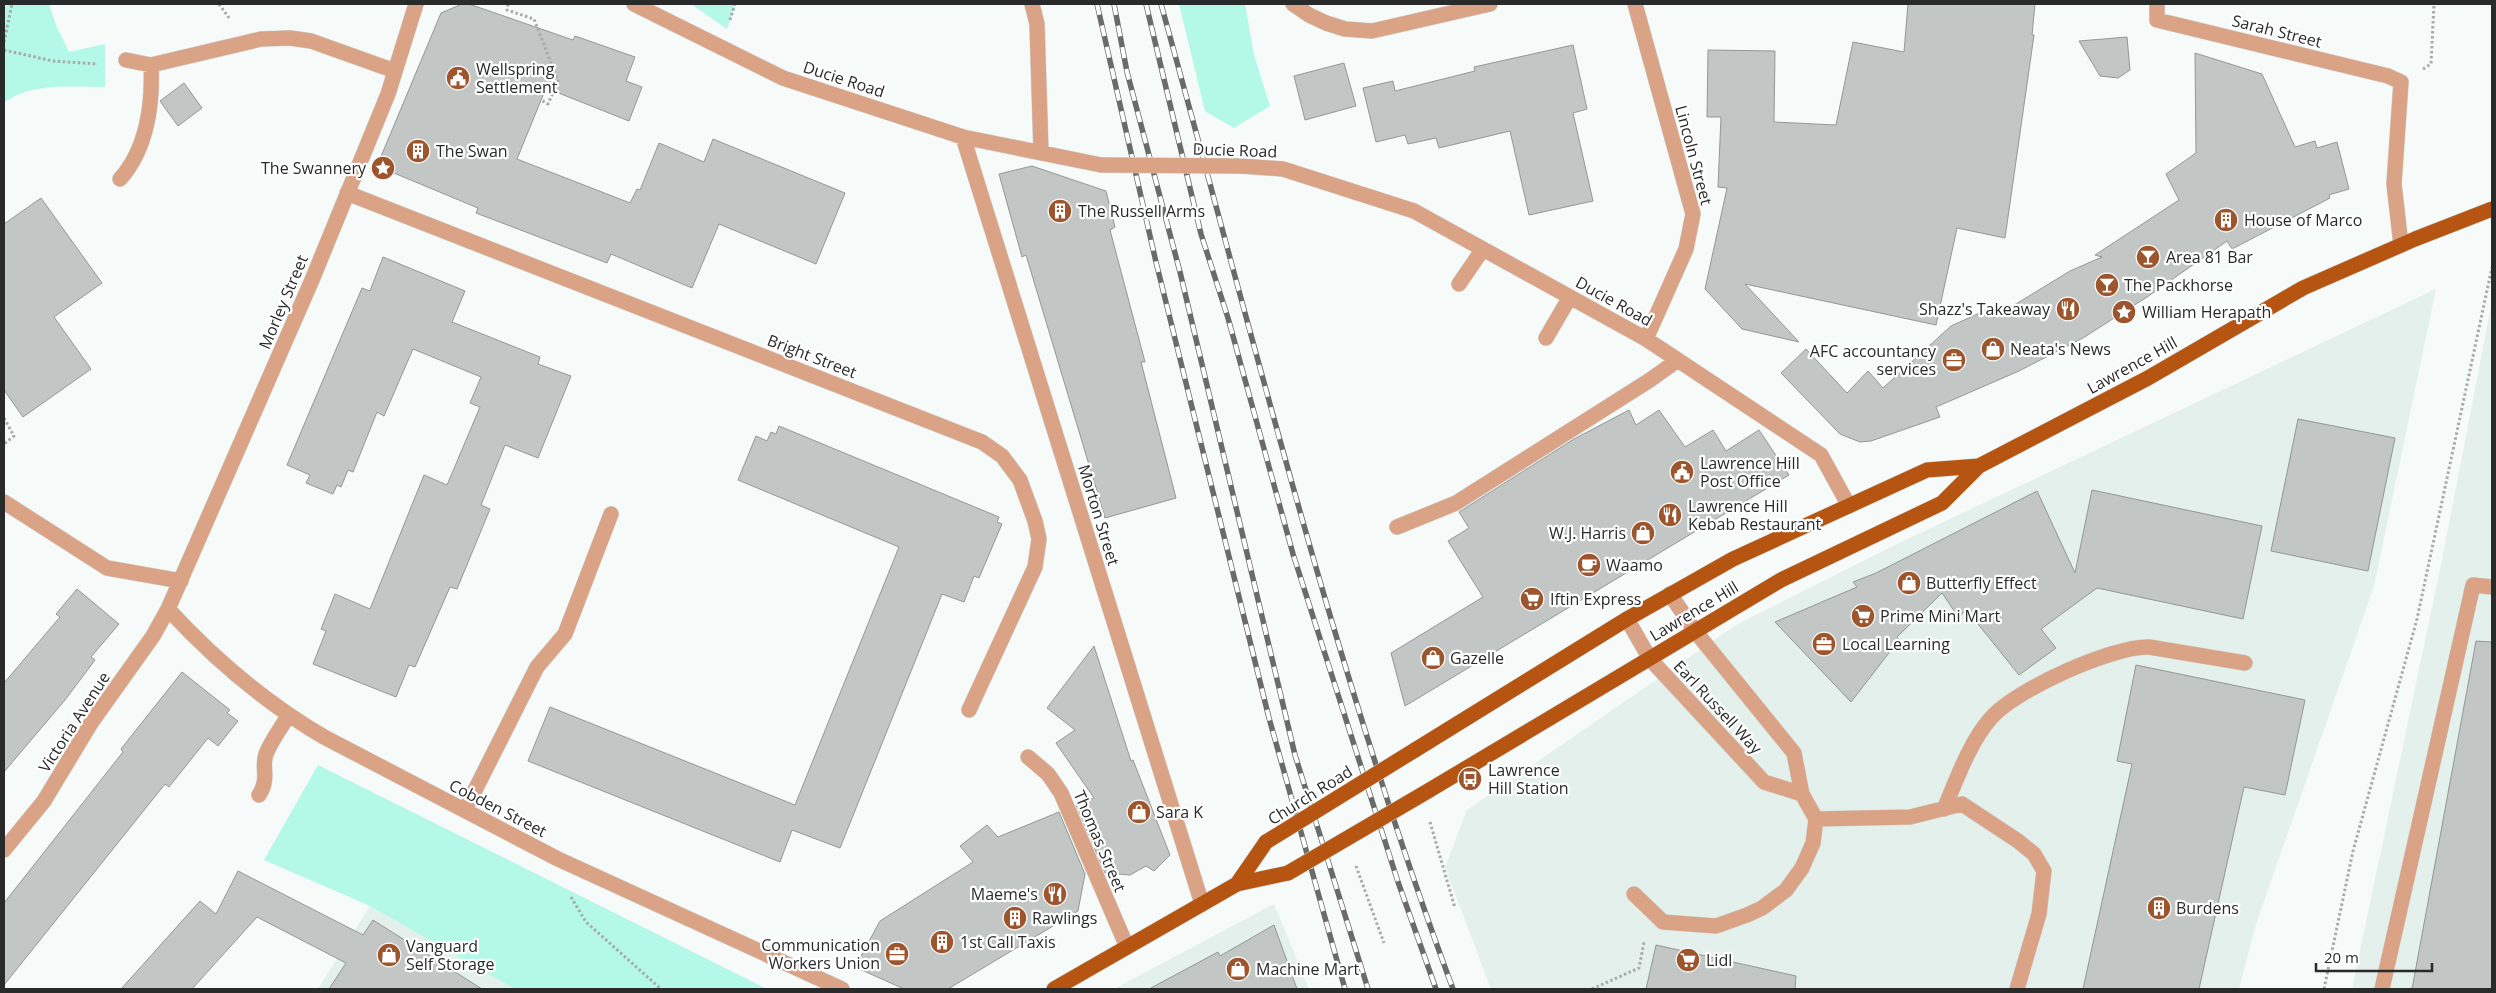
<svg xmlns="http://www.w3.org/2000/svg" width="2496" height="993" viewBox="0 0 2496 993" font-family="'Open Sans',sans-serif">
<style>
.built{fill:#e3f0ec}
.green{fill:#b4f8e7}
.building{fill:#c2c7c5;stroke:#939796}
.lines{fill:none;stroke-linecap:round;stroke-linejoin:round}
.minor-casing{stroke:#d1d5d4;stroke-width:16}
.major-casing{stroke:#d1d5d4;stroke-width:16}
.path{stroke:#a7aaa9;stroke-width:3;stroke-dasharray:2.5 2.5;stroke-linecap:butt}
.minor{stroke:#daa386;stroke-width:15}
.major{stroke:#b65511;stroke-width:15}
.rail-casing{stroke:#696b6b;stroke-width:5.5}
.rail{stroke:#fff;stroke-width:4;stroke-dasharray:11;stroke-linecap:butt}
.minor-bridge-casing{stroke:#d1d5d4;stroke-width:16;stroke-linecap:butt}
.major-bridge-casing{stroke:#d1d5d4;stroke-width:16;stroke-linecap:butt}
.minor-bridge{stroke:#daa386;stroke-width:15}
.major-bridge{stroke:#b65511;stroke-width:15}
.labels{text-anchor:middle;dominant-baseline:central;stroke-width:4.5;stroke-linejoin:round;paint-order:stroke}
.street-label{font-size:16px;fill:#292a2a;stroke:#fff}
.poi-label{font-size:16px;fill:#292a2a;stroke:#fff;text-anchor:start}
</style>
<rect width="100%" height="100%" fill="#f6faf9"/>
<path class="built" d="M2436 289 2374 586 2256 924 2239 989H1491L1445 867 1467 810 1736 625 1895 545Z
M2492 301V989H2352L2442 560Z
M1274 904 1309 989H1114Z
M370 906 515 989H318Z"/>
<path class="green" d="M4 4H49L56 25 69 52 105 44V87C73 87 30 82 4 103Z
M691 4H735L727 29Z
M1179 4H1245L1254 55 1270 106 1234 128 1205 111Z
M318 765 767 989H515L370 906 264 860Z"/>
<path class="building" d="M462 4H469L573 40 575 36 635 57 626 81 642 87 629 121 546 88 517 159 630 203 637 189 640 190 659 143 704 162 713 139 845 193 816 264 719 224 692 288 611 254 607 263 476 213 478 208 377 166 441 13Z
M1908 4H2035L2032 35H2034L2005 238 1957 228 1936 325 1745 284 1799 342 1742 329 1705 289 1727 188 1718 187 1721 117H1707L1708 50 1775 51 1774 122 1836 125 1853 42 1904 52Z
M2127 37 2130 70 2118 78 2100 76 2079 41Z
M1573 45 1587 109 1573 113 1593 201 1529 215 1510 131 1439 148 1436 138 1408 144 1405 135 1376 142 1363 88 1393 81 1395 91 1475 71 1474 67Z
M2195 53 2262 74 2295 147 2315 141 2317 148 2337 142 2349 189 2329 195 2330 198 2232 249 2227 241 2147 297 2083 338 2019 371 1936 407 1940 417 1871 441 1860 442 1840 434 1781 373 1806 349 1847 393 1868 371 1883 388 1951 326 1995 306 1993 318 2070 271 2102 257 2095 255 2179 200 2166 174 2196 153Z
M1344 63 1356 106 1305 120 1294 76Z
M184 83 202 108 178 126 160 101Z
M1032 166 1106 191 1115 227 1110 230 1145 362H1141L1176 498 1105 518 1026 255 1022 257 999 174Z
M41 198 102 283 54 317 91 369 23 417 4 390V224Z
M383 257 465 291 452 322 540 357 538 364 571 376 538 458 505 445 481 505 490 509 457 589 450 587 415 667 409 665 396 697 313 664 326 631 321 629 335 594 370 609 424 475 447 485 480 407 470 403 481 377 413 349 384 416 377 412 353 472 348 470 341 487 337 485 333 494 306 483 310 475 287 465 362 288 370 291Z
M1629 410 1636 425 1659 410 1685 447 1713 430 1726 451 1759 430 1789 475 1405 706 1391 653 1483 597 1448 541 1469 528 1459 512 1574 439Z
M2298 419 2395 438 2368 571 2271 551Z
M779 426 999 517 997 522 1002 524 979 578 974 576 964 602 942 594 840 848 792 830 780 862 528 761 550 707 795 805 899 547 738 480 756 436 767 441 771 432 776 434Z
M2092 490 2262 526 2243 619 2097 588 2041 629 2056 648 2019 675 1966 609 1959 618 1942 593 1897 637 1899 640 1851 702 1775 622 1857 587 1853 582 1876 573 2037 491 2075 573Z
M77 589 119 624 91 657 95 660 65 700 4 772V683L60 617 56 614Z
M2476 641 2492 642V989H2412Z
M1094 646 1131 761 1133 760 1170 855 1154 871 1146 866 1130 875 1105 873 1076 805 1094 798 1056 743 1075 730 1047 708Z
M2136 665 2305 700 2285 795 2244 787 2199 989H2083L2132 764 2117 761Z
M182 672 230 710 227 713 238 721 218 746 208 738 169 787 165 784 4 985V903L123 752 121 749Z
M1059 812 1085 874 1078 911 948 989H904L855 967 880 921 973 862 960 846 987 825 998 837Z
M238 871 363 935 373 920 482 989H329L346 963 257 917 192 989H121L200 901 216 914Z
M1274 925 1297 989H1149L1218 952 1220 956Z
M1656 945 1796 976 1795 989H1646Z"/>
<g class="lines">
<g class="minor-casing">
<path id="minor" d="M634 4 783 78 963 137 1101 165
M1032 4 1037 24 1041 152
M1293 4 1309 15 1326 23 1345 29 1372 31 1490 4
M1635 4 1693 214 1686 249 1646 339
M2157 4V20L2388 76 2401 82 2394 184 2401 245
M126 60 151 65 261 39 290 38 311 41 395 71
M963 137 1202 904
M1241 166 1283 169 1414 211 1646 339 1821 455 1849 506
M120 179C147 149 153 104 151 65
M347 193 982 442 1002 456 1020 480 1035 521 1039 539 1035 567 969 710
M1459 284 1483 249
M1546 338 1570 297
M4 502 107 568 181 581
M1397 527 1456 503 1650 380 1678 360
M168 609C214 659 266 703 324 737L558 859 842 989
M1627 619 1650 659 1764 782 1802 794
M1028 757 1048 774 1061 793 1127 947
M259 795C270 778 261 768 266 754 271 741 281 728 288 716
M1944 809C1957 779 1969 743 1991 718 2015 690 2112 646 2149 647L2245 663
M465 810 537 667 565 634 611 514
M1816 819 1910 817 1962 804 2018 841 2034 854 2044 871 2039 914 2017 989
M4 850 44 801 91 723 153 636 168 609 312 280 388 94 416 4
M1634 894 1663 922 1716 926 1747 915 1762 908 1786 890 1802 868 1813 843 1816 819 1802 794 1794 753 1695 631 1670 594
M2382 989 2473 585 2492 587"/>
</g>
<g class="major-casing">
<path id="major" d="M1415 750 1627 619 1733 559 1927 470 1979 466
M1428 791 1781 580 1942 503 1979 466 2148 378 2303 288 2415 239 2492 209
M1237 884 1266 842
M1054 989 1237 884 1288 873"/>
</g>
<path class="path" d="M219 4 229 18
M508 4 507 10 534 19 558 81 548 104 541 100
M730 20 735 4
M4 42 12 4
M4 50 53 61 98 64
M2423 69 2431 64 2434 4
M4 418 14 436 4 444
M1430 822 1455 908
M1356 866 1384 943
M571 897 586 922 661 989
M1592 989 1639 968 1644 942
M2324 989 2353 851 2417 619 2492 267"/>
<use href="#minor" class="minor"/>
<use href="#major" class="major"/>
<g class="rail-casing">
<path id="rail" d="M1097 4 1156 262 1269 718 1345 989
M1114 4 1127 72 1180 272 1295 755 1368 989
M1146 4 1201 234 1228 318 1293 554 1398 882 1436 989
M1161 4C1252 333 1334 668 1453 989"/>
</g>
<use href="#rail" class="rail"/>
<g class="minor-bridge-casing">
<path id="minor-bridge" d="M1101 165 1241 166"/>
</g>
<g class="major-bridge-casing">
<path id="major-bridge" d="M1266 842 1415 750
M1288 873 1428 791"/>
</g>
<use href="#minor-bridge" class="minor-bridge"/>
<use href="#major-bridge" class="major-bridge"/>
</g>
<defs>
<g id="civic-disc" transform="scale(1.25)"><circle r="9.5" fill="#9c552d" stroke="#fff"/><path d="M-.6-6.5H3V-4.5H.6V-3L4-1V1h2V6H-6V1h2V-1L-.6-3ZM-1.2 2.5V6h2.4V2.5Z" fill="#fff"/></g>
<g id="building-disc" transform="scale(1.25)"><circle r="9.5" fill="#9c552d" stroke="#fff"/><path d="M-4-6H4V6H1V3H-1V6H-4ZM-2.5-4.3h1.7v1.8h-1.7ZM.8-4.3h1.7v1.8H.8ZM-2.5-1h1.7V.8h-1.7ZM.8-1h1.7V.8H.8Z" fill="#fff"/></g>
<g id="sight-disc" transform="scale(1.25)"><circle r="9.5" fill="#9c552d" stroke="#fff"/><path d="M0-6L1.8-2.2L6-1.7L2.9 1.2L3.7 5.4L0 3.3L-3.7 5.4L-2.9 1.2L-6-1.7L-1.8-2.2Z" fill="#fff"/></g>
<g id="bar-disc" transform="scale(1.25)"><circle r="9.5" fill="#9c552d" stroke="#fff"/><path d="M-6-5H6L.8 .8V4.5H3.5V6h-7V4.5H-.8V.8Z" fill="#fff"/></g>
<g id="restaurant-disc" transform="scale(1.25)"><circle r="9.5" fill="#9c552d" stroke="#fff"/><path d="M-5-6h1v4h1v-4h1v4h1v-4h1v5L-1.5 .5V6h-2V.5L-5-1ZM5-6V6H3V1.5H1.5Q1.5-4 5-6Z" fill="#fff"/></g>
<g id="shop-disc" transform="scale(1.25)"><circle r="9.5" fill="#9c552d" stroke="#fff"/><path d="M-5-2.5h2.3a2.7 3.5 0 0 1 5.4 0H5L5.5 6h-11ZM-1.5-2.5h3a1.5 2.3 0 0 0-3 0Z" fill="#fff"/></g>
<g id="office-disc" transform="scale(1.25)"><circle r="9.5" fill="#9c552d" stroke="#fff"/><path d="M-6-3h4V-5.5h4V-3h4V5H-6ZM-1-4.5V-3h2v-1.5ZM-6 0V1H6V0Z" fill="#fff"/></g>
<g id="cafe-disc" transform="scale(1.25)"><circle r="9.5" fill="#9c552d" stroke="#fff"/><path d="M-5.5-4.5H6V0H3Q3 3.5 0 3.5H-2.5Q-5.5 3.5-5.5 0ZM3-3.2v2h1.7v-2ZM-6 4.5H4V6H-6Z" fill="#fff"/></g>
<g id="supermarket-disc" transform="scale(1.25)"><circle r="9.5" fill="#9c552d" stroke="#fff"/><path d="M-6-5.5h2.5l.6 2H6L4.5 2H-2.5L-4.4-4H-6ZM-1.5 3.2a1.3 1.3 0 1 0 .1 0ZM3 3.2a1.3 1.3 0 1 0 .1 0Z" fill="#fff"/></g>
<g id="bus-disc" transform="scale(1.25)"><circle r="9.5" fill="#9c552d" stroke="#fff"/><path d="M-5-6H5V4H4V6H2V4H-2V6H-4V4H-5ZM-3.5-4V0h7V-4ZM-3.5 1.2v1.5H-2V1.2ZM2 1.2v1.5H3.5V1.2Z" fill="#fff"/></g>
</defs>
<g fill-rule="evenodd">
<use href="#civic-disc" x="458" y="78"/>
<use href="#building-disc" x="418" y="151"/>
<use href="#sight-disc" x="383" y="168"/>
<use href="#building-disc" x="1060" y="211"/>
<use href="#building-disc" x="2226" y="220"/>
<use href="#bar-disc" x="2148" y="257"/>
<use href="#bar-disc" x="2107" y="285"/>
<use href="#restaurant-disc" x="2068" y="309"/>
<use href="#sight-disc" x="2124" y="312"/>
<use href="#shop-disc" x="1993" y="349"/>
<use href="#office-disc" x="1954" y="360"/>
<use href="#civic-disc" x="1682" y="472"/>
<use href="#restaurant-disc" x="1670" y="515"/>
<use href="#shop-disc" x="1643" y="533"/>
<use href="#cafe-disc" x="1589" y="565"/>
<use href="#shop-disc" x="1909" y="583"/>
<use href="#supermarket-disc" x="1532" y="599"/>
<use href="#supermarket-disc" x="1863" y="616"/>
<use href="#office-disc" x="1824" y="644"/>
<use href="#shop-disc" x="1433" y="658"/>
<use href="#bus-disc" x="1470" y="779"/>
<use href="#shop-disc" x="1139" y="812"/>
<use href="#restaurant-disc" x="1055" y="894"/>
<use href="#building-disc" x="2159" y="908"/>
<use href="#building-disc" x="1015" y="918"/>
<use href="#building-disc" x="942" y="942"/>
<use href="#office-disc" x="897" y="954"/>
<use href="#shop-disc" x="389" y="955"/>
<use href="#supermarket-disc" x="1688" y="960"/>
<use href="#shop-disc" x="1238" y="969"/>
</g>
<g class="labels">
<g class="street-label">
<text transform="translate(2277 31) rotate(14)">Sarah Street</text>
<text transform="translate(844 79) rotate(18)">Ducie Road</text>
<text transform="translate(1235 150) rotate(2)">Ducie Road</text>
<text transform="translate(1694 155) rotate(75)">Lincoln Street</text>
<text transform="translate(1614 301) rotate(29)">Ducie Road</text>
<text transform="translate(283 302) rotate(-67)">Morley Street</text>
<text transform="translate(812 356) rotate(21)">Bright Street</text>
<text transform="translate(2132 365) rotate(-29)">Lawrence Hill</text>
<text transform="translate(1099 515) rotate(73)">Morton Street</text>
<text transform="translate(1694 611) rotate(-31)">Lawrence Hill</text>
<text transform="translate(1718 707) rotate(47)">Earl Russell Way</text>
<text transform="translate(74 722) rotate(-57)">Victoria Avenue</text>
<text transform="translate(1310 795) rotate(-32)">Church Road</text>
<text transform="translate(498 808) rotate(27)">Cobden Street</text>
<text transform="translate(1100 841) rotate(67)">Thomas Street</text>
</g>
<g class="poi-label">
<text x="476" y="69">Wellspring<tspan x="476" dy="18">Settlement</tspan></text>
<text x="436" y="151">The Swan</text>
<text x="366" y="168" text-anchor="end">The Swannery</text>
<text x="1078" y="211">The Russell Arms</text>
<text x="2244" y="220">House of Marco</text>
<text x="2166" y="257">Area 81 Bar</text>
<text x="2124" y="285">The Packhorse</text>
<text x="2050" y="309" text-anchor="end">Shazz's Takeaway</text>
<text x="2142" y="312">William Herapath</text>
<text x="2010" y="349">Neata's News</text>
<text x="1936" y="351" text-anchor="end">AFC accountancy<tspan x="1936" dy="18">services</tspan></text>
<text x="1700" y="463">Lawrence Hill<tspan x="1700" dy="18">Post Office</tspan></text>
<text x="1688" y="506">Lawrence Hill<tspan x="1688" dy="18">Kebab Restaurant</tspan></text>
<text x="1626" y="533" text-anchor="end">W.J. Harris</text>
<text x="1606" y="565">Waamo</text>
<text x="1926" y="583">Butterfly Effect</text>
<text x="1550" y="599">Iftin Express</text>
<text x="1880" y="616">Prime Mini Mart</text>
<text x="1842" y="644">Local Learning</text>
<text x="1450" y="658">Gazelle</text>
<text x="1488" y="770">Lawrence<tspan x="1488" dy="18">Hill Station</tspan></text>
<text x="1156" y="812">Sara K</text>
<text x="1038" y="894" text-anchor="end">Maeme's</text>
<text x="2176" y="908">Burdens</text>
<text x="1032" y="918">Rawlings</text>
<text x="960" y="942">1st Call Taxis</text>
<text x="880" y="945" text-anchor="end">Communication<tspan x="880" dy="18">Workers Union</tspan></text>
<text x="406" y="946">Vanguard<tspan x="406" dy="18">Self Storage</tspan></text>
<text x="1706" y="960">Lidl</text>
<text x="1256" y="969">Machine Mart</text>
</g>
</g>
<rect width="2496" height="993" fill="none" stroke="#292a2a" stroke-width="10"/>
<path d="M2316 963v8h116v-8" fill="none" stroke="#292a2a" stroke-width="2.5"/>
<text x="2324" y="963" font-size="15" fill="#292a2a" stroke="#ffffff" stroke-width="4" paint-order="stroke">20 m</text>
</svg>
